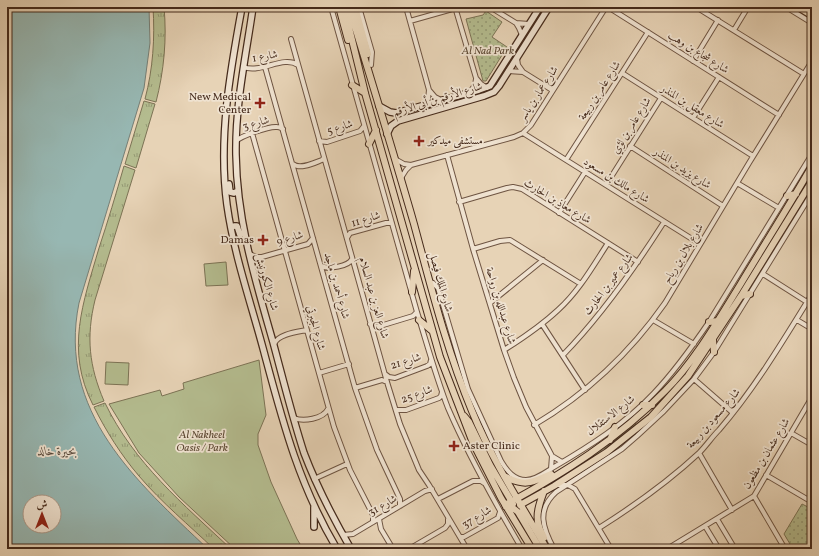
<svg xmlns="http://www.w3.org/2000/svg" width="819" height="556" viewBox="0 0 819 556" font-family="Vollkorn,Amiri,serif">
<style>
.grass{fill:url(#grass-tufts);stroke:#7c7355}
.park{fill:url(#park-dots);stroke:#7c7355}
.garden{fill:#b4bc8f;stroke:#7c7355}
.water{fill:#97b7b2;stroke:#767f76;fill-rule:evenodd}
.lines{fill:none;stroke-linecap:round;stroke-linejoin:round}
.street-casing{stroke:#6e5442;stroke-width:6}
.secondary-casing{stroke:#452a1b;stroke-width:8}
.primary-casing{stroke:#452a1b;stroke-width:8}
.highway-casing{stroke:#452a1b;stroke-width:9}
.street{stroke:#efe2d0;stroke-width:4}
.secondary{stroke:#efe2d0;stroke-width:5.5}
.primary{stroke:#e7d3b6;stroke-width:6}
.highway{stroke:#e7d3b6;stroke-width:7}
.poi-dot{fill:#8f2418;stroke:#efe2d0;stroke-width:1.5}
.labels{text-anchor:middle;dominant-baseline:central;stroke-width:3.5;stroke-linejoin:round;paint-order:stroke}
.park-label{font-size:11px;font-style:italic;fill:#5b4732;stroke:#efe2d0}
.street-label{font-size:11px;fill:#452a1b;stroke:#efe2d0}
.poi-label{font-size:11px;fill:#452a1b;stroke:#efe2d0;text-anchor:end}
.water-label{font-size:12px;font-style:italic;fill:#554639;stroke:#efe2d0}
</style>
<defs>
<pattern id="grass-tufts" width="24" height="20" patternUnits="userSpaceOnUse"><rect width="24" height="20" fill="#b4bc8f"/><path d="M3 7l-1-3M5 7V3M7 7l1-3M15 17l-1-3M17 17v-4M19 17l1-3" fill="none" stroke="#949974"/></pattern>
<pattern id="park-dots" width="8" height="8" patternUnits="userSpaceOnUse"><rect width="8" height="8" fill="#b4bc8f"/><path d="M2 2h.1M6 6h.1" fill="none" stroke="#949974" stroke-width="1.8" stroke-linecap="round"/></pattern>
</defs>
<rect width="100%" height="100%" fill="#e7d3b6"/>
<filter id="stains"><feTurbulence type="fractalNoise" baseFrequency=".005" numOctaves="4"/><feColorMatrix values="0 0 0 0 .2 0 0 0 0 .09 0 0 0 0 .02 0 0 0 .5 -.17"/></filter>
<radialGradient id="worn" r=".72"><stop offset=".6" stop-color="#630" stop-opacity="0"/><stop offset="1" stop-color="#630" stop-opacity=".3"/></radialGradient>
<path class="grass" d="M153 7H164C167 39 164 71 156 102L145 99C153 69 155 38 153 7Z
M144 101 155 104 136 168 125 164Z
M124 166 135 170 95 300C86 337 89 366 104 401L93 405C65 350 83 303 99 248 108 221 116 194 124 166Z
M105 403C134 463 183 504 231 549H214C189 525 162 503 139 476 121 455 106 431 94 407Z
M635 423 636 425 593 457 546 487 545 485 592 456Z"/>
<path class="park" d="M486 11 502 22 492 37 507 47 486 81H483L466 19 483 15Z
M802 504 812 509V549H793L784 534Z"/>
<path class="garden" d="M226 262 228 285 206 286 204 264Z
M259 360 266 415 258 434V445L271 482 297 539 303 549H235L179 497 139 453 109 404 160 390 162 396 184 389 183 383Z
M106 362 129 363 128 385 105 384Z"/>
<path class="water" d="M7 7H149L150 43 144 88 79 303C57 412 136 481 208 549H7ZM30 502H54V526H30Z"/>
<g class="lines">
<g class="street-casing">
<path id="street" d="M331 7 417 312C427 344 436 377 448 408 469 457 495 503 522 549
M359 7 372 52 371 65
M406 7 429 90 428 99 425 105
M455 7 476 78 481 84 487 88
M490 7 516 23 529 24
M608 7 779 115
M696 7 804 74
M786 7 812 23
M410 21 456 8
M516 23 519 28 522 35
M734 30 748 7
M291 39 387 382 400 424 419 470 429 485 467 549
M517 58 518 65 523 72
M693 61 718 20
M243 67C261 74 283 55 298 65
M265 67 355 388 377 450 400 499V506
M508 71 523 72 552 90
M622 73 753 156
M429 90 435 97 441 100
M470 92 475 85 476 79
M693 118 719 77
M252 133 334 427 350 470 373 515V522
M523 133 700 244
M236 141C241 136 269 126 277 127 280 127 281 128 283 129
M319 141 327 142 360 131 364 126
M630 146 723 206
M447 155 473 249 504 350 514 378 526 407 552 456 551 469
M395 159 404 164 411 165
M566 160 648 32
M293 164C300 170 314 163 322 160L324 158
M401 178 406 170 411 165 514 137 523 133 531 125 606 7
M737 183 779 208
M606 185 661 98
M459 202 507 188 513 187 522 189 638 262
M559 213 585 172
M347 238 350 233 386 223H392
M473 249 500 241 510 240 581 284
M250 254 256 257H262L308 244 313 238
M322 266C328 270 349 266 352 259
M763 274 807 302
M429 282 433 283 438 288 468 389 501 461C507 471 514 480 526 480 536 480 546 472 554 467 590 446 626 423 654 393 675 371 692 347 709 322L812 154
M490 303 543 260
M653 320 694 344
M797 320 812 329
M370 324 375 327 380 326 413 316 417 312
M542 324 585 390
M274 344C278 334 297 332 307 330
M504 350C523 338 542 325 558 310 579 291 593 266 608 243
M563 355C602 315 634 269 664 222
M319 373 349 364
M385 374 389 377 395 378 427 366 430 364 431 360
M694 379 733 413
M355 388 382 380 387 382
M396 410H406L439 398 441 396 442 392
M294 418C303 422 323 419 328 409
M534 425C588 393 630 353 665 303L749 163 812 61
M791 433 812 445
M699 453 732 510
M552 456 562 462
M766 475 812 502
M314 479 347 464
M557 485H568L575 489 611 549
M754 496 785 549
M438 499 473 481H481L484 483
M379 519 381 529 393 549
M717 519 735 549
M705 526 719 549
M599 528C634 506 669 481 699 453 706 446 712 437 719 430 755 388 783 341 812 294
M343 535 353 534 425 491 432 489
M460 537H464L498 518 500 512
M676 544 679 549
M409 549 445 528 448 524V519
M554 549C543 529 536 510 556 492L622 449 637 436 664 411 694 379 714 352 812 193
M667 549 754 496 812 397"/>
</g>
<g class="secondary-casing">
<path id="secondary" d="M242 7C230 72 218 139 227 205 234 255 251 303 264 352 283 423 299 485 337 549
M253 7C246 56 235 105 236 155 237 221 255 279 273 342 283 379 292 416 304 453 317 487 333 518 351 549
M379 106 390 112 396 113 479 90 490 86 540 7
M387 134 391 126 398 121 484 96 494 92 499 86 549 7
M229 184 230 192 234 193 238 191
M231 228 234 226H237L240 235
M314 527V507"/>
</g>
<g class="primary-casing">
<path id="primary" d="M339 7 348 40
M344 7 365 93 440 357 473 443 501 498 532 549
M349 7C371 79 393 151 414 224 431 287 447 351 472 411 492 460 520 503 547 549
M355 7 368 54
M352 85 365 93
M369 144 376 130
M787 196 796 194
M412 292 414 271
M741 296 750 294
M419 320 431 330
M709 322 718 321
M713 340 714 352
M643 405H652
M464 416 469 422 490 465 513 504
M610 440 615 427
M504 476C525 487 531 483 551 474
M505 505C564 473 618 439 665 391 695 361 717 322 740 285 764 245 789 206 812 166
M520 505 554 486 607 452 651 417 688 376 741 296 812 181
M506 507 513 508 518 512 540 549
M544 538C543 534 540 531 539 526 535 515 540 502 544 491"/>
</g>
<g class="highway-casing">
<path id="highway" d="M799 7 812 15"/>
</g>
<use href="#street" class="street"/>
<use href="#secondary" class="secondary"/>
<use href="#primary" class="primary"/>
<use href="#highway" class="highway"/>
</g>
<g class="poi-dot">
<path d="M258 97h4v4h4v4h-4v4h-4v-4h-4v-4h4z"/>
<path d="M417 135h4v4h4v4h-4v4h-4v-4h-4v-4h4z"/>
<path d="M261 234h4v4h4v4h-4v4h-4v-4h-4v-4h4z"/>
<path d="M452 440h4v4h4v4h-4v4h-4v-4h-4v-4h4z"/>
</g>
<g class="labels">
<g class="park-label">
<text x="488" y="51">Al Nad Park</text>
<text x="202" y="435">Al Nakheel<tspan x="202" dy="13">Oasis / Park</tspan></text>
</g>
<g class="street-label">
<text transform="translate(698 53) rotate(32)">شارع شجاع بن وهب</text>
<text transform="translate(265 57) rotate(-10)">شارع 1</text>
<text transform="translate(600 91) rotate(-57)">شارع عامر بن ربيعة</text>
<text transform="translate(539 94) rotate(-57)">شارع عمار بن ياسر</text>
<text transform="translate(438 100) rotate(-17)">شارع الأرقم بن أبي الأرقم</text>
<text transform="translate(692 107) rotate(32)">شارع معقل بن المنذر</text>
<text transform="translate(256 124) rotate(-16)">شارع 3</text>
<text transform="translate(632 126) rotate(-58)">شارع عامر بن لؤي</text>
<text transform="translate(340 128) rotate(-18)">شارع 5</text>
<text transform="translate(682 169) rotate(33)">شارع يزيد بن المنذر</text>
<text transform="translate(616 181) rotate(32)">شارع مالك بن مسعود</text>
<text transform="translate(557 202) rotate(31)">شارع معاذ بن الحارث</text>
<text transform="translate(366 220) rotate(-17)">شارع 11</text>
<text transform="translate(290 239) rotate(-17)">شارع 9</text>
<text transform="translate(684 254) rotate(-59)">شارع بلال بن رباح</text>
<text transform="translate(266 282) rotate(74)">شارع الكورنيش</text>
<text transform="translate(440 282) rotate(74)">شارع الملك فيصل</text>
<text transform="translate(609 285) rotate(-53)">شارع عمير بن الحارث</text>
<text transform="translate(336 286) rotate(74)">شارع أحمد بن ماجد</text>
<text transform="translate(373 298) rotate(74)">شارع العز بن عبد السلام</text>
<text transform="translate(500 306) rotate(73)">شارع عبدالله بن رواحة</text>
<text transform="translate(315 328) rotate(75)">شارع الجبرتي</text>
<text transform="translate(406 362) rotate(-17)">شارع 21</text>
<text transform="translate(417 395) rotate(-20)">شارع 25</text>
<text transform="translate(611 416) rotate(-38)">شارع الاستقلال</text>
<text transform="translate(714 419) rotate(-49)">شارع مسعود بن ربيعة</text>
<text transform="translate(767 454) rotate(-59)">شارع عثمان بن مظعون</text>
<text transform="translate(383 506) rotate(-30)">شارع 31</text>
<text transform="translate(477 518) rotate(-31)">شارع 37</text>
</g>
<g class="poi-label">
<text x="251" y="97">New Medical<tspan x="251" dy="13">Center</tspan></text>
<text x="428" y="141" text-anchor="start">مستشفى ميدكير</text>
<text x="254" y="240">Damas</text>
<text x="463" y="446" text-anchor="start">Aster Clinic</text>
</g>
<g class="water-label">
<text x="57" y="452">بحيرة خالد</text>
</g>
</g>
<rect width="819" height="556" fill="none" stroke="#e7d3b6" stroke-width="24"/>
<rect x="8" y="8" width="803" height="540" fill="none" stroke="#452a1b" stroke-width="2"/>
<rect x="12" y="12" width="795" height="532" fill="none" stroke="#452a1b"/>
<g transform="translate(42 514)"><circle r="19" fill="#efe2d0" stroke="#ab9888"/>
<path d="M0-3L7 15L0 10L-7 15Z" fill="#8f2418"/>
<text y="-6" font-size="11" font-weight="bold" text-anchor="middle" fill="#452a1b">ش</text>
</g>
<rect width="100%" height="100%" filter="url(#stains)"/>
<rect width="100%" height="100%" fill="url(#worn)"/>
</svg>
